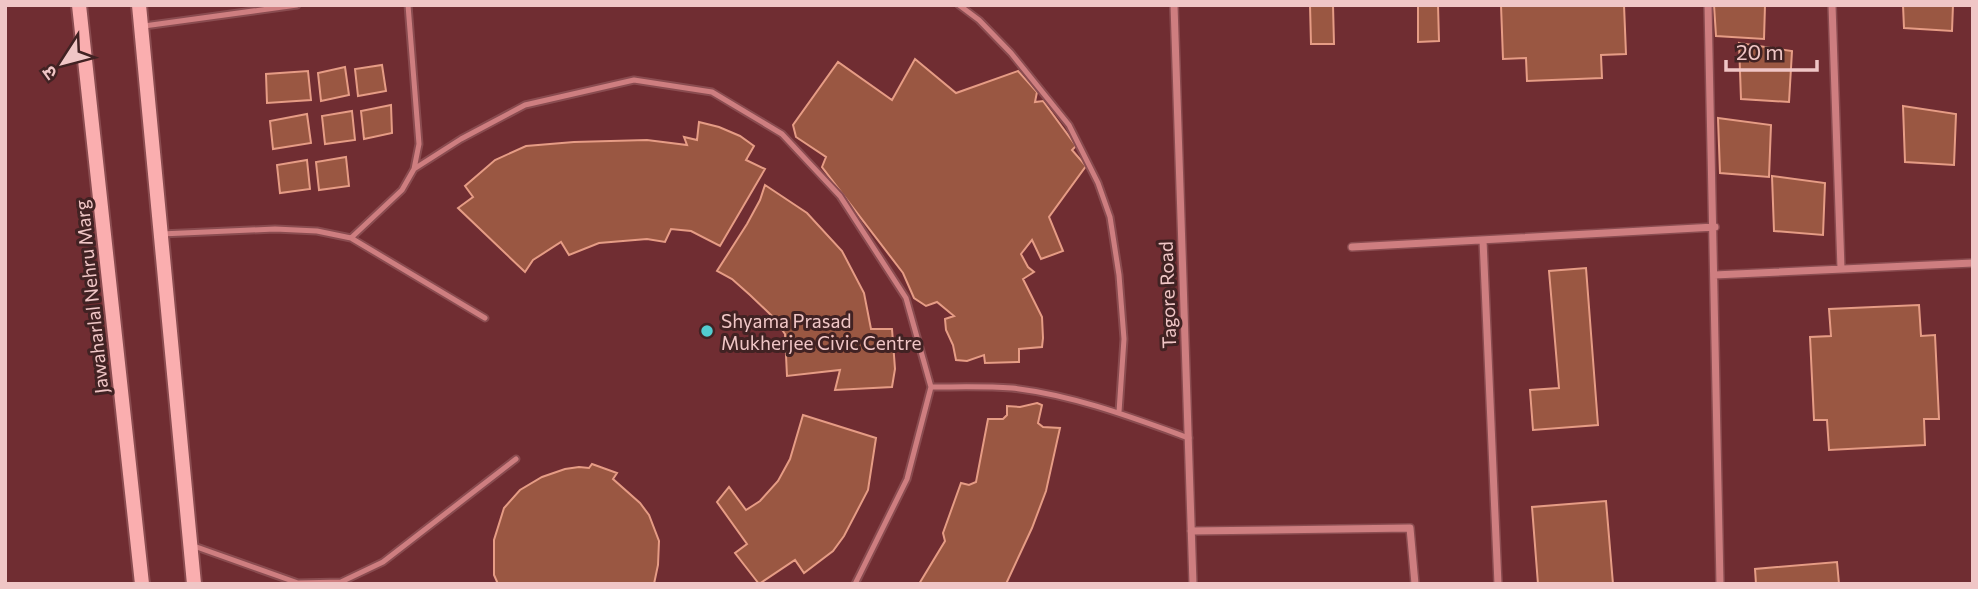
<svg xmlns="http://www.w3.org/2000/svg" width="1978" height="589" viewBox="0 0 1978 589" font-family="Commissioner,'Noto Sans Devanagari',sans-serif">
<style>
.building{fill:#9a5742;stroke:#e69c85;stroke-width:2}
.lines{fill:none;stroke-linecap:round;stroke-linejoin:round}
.lane-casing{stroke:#8a4c50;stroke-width:9}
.street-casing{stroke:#8a4c50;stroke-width:10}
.secondary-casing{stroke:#8a4c50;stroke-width:18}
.lane{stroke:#ce7e80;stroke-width:5}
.street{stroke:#ce7e80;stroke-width:7}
.secondary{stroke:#faaeaf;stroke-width:14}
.poi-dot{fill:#52ccd0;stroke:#412223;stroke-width:2.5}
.labels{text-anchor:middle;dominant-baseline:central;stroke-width:6;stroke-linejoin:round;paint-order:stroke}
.street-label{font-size:19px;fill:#f0c6c6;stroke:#412223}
.poi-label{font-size:19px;fill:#f0c6c6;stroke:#412223;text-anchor:start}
</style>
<rect width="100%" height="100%" fill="#702d32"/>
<path class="building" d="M1310 5H1333L1334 44H1311Z
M1418 5H1438L1439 41 1418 42Z
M1501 5H1624L1626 54 1601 55 1602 78 1527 81 1526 58 1503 59Z
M1714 5H1765L1764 39 1716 36Z
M1903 5H1953L1952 31 1904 28Z
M1739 43 1792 51 1789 102 1741 99Z
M915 59 956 93 1018 71 1037 92 1035 102 1043 101 1076 146 1072 150 1086 166 1049 217 1063 251 1041 259 1032 240 1021 254 1028 267 1034 272 1023 279 1042 317 1043 338 1042 347 1019 349V362L985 363 984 355 967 361 956 360 953 345 946 330 945 319 954 316 937 302 926 306 914 298 903 273 822 167 826 157 796 137 793 125 838 62 892 100Z
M382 65 386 91 358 96 355 69Z
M345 67 349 95 321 101 318 73Z
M308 71 311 100 267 103 266 74Z
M391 105 392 133 364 139 361 111Z
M1903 106 1956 114 1954 165 1905 162Z
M352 111 355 140 325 144 322 116Z
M307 114 311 143 273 149 270 121Z
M1718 118 1771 125 1769 177 1720 173Z
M699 122 719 127 740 136 754 146 746 160 765 169 720 246 691 231 671 229 665 242 647 239 599 243 569 255 561 242 533 260 525 272 458 208 473 197 465 186 495 160 526 146 574 142 647 140 687 145 684 137 697 140Z
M346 157 349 186 319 190 316 162Z
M307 160 310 189 280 193 277 165Z
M1772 176 1825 183 1823 235 1774 231Z
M765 185 807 213 842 251 864 293 871 329H892L895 369 892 387 835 390 840 370 787 376 785 334 772 316 750 295 732 279 717 271 747 224 760 200Z
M1586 268 1598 425 1533 430 1530 390 1559 388 1549 271Z
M1919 305 1921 336 1935 335 1939 419H1924L1925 445 1829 450 1827 420H1814L1810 337 1831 336 1829 309Z
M1037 403 1042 405 1038 423 1043 427 1060 428 1046 491 1032 528 1006 584H919L945 541 943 533 961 483 969 485 976 482 988 419H1003L1007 415V406L1020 407Z
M803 415 876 438 868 490 844 536 833 551 804 573 795 560 759 584 735 553 747 544 717 502 729 487 746 510 760 501 778 481 790 459Z
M592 464 617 473 613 479 640 503 649 515 659 541 658 565 654 584H498L494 575V540L504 508 520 490 542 477 565 469 579 467 589 468Z
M1606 501 1613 584H1538L1532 507Z
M1837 562 1839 584H1756L1755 569Z"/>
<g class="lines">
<g class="lane-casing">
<path id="lane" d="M408 5 419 144 414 169
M959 5 979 20 1011 53 1069 125 1098 183 1110 217 1119 275 1124 339 1119 412
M144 26 297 5
M161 234 275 229 317 231 351 238 485 318
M351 238 402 190 414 169 461 139 525 105 634 80 712 92 782 134 840 196 906 298 931 387 907 479 855 584
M931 387C957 387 985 386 1012 388 1073 395 1131 417 1189 438
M191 545 298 583 341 582 383 562 516 459"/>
</g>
<g class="street-casing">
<path id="street" d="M1174 5 1193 584
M1708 5 1720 584
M1832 5 1841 269
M1483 240 1498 584
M1352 247 1715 227
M1714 275 1973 263
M1191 531 1410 528 1415 584"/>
</g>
<g class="secondary-casing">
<path id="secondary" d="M79 5 142 584
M139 5 194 584"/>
</g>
<use href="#lane" class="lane"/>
<use href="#street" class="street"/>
<use href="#secondary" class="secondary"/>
</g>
<circle class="poi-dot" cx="707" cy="331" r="7"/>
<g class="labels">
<g class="street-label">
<text transform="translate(1167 295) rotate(-92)">Tagore Road</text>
<text transform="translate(91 297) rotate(-96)">Jawaharlal Nehru Marg</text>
</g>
<g class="poi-label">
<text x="721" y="320">Shyama Prasad<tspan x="721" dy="22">Mukherjee Civic Centre</tspan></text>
</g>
</g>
<rect width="1978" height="589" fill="none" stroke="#f0c6c6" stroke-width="14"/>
<g transform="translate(63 63) rotate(234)" stroke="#412223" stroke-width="5" paint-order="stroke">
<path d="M0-5L12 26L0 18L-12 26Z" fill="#f0c6c6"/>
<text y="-10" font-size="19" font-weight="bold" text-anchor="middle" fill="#f0c6c6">उ</text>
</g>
<path d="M1726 60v10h91v-10" fill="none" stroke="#f0c6c6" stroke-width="3.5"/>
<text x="1736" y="60" font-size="21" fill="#f0c6c6" stroke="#412223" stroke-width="5" paint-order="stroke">20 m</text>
</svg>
